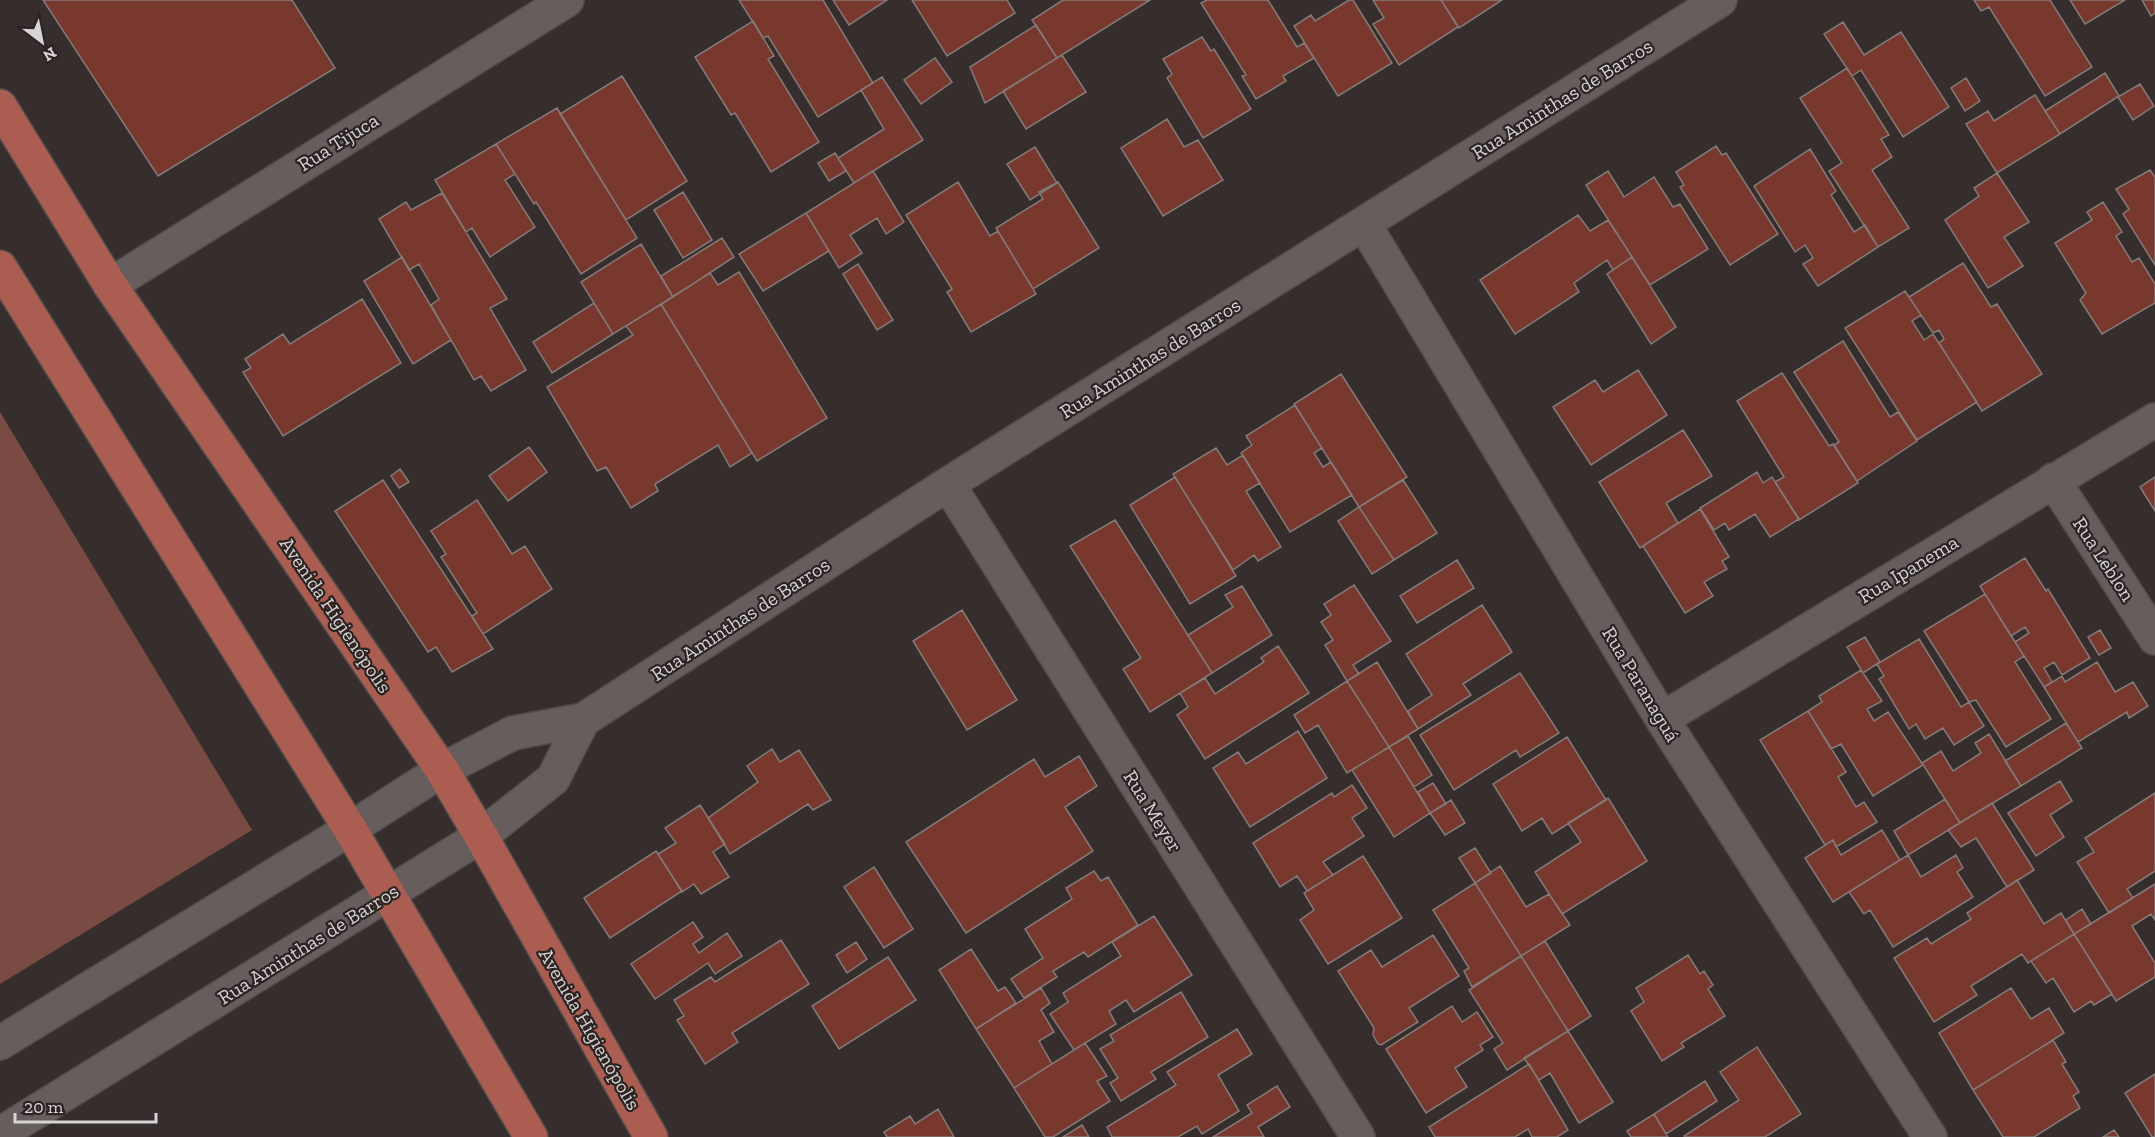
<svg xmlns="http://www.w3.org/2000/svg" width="2155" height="1137" viewBox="0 0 2155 1137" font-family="'Zilla Slab',serif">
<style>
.green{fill:#7a4b43}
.building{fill:#79382e;stroke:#837b79;stroke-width:1.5}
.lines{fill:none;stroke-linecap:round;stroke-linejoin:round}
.minor-casing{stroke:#514b4a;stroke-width:36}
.major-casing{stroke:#514b4a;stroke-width:36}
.minor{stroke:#655e5c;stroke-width:33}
.major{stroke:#ac5d51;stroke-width:33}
.labels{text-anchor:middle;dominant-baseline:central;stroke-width:4.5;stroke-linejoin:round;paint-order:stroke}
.street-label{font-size:20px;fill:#d8d4d3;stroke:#2b2423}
</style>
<rect width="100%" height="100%" fill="#352e2d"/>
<path class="green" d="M0 412 252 830 0 984Z"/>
<path class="building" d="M43 0H292L335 68 158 176Z
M739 0H823L873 83 818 117 768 36 763 38Z
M833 0H887L849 25Z
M912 0H1007L1015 13 947 56Z
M1063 0H1150L1057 58 1032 20Z
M1207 0H1268L1297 47 1304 43 1314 58 1283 76 1286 81 1256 99 1242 76 1246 75 1201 3Z
M1349 0H1353L1392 63 1338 96 1294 26 1311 15 1315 21Z
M1373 0H1441L1458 27 1399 65 1373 24 1384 18Z
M1441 0H1502L1459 28Z
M1974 0H2050L2092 67 2045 96 1989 7 1981 11Z
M2070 0H2125L2085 24Z
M2142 0H2155V13L2151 16Z
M753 21 774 56 768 59 819 142 771 172 735 113 731 115 695 57Z
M1843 22 1864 55 1901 32 1949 107 1903 137 1861 70 1852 76 1824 34Z
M1036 25 1057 58 985 103 970 67Z
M1202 37 1211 51 1214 49 1251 109 1203 138 1167 78 1172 74 1163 59Z
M1062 55 1086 92 1026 129 1003 91Z
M935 58 952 82 921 104 904 80Z
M1847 68 1889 135 1881 139 1892 157 1872 170 1909 228 1878 247 1829 171 1842 163 1800 98Z
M2105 73 2119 96 2060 134 2045 111Z
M622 76 687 181 626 220 560 114Z
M882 77 923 140 854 183 838 158 884 129 861 90Z
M1966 78 1980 101 1965 111 1951 88Z
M2140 84 2154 106 2133 120 2118 97Z
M2035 95 2060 134 1997 173 1966 124 1988 111 1994 121Z
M557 108 637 238 581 274 536 202 534 204 496 144Z
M1167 119 1184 147 1198 140 1223 180 1163 216 1121 148Z
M496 144 515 174 505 180 535 227 490 257 472 228 466 232 435 180Z
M1716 146 1722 155 1726 153 1778 234 1730 265 1680 187 1684 185 1676 172Z
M1035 147 1057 183 1030 200 1007 164Z
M1810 149 1836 191 1831 195 1854 232 1865 225 1878 247 1818 286 1803 264 1813 258 1805 245 1795 252 1754 186Z
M835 153 846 171 829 181 818 163Z
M2150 170 2155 177V265L2123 214 2129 209 2116 189Z
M873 171 904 222 886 234 877 218 850 235 862 253 839 268 806 213Z
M1608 171 1624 197 1654 177 1673 207 1680 204 1708 249 1650 285 1586 185Z
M1997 173 2029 222 2004 237 2023 266 1988 288 1945 220 1979 196 1974 188Z
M958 182 990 236 998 231 1036 294 971 332 947 292 952 289 906 215Z
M1058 182 1099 248 1033 289 996 228 1043 199 1039 192Z
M683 192 712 240 683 258 654 210Z
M442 193 507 299 490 308 526 370 491 391 481 376 474 380 431 305 439 299 419 264 409 270 379 219 406 202 411 210Z
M2103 202 2122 232 2116 236 2132 262 2139 258 2155 284V303L2102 334 2080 300 2086 293 2055 243 2092 220 2087 212Z
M806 213 829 251 763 291 739 254Z
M1578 215 1590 231 1608 220 1632 257 1613 270 1607 260 1574 283 1579 292 1515 334 1480 280Z
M722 238 734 257 673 297 661 276Z
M641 244 673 297 613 334 581 282Z
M402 257 451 340 413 364 364 281Z
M1632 257 1676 327 1651 344 1607 274Z
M1963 263 1991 307 1997 304 2042 374 1982 411 1939 343 1944 339 1939 330 1933 333 1909 297Z
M858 264 893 320 877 330 843 274Z
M739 272 827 418 757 461 661 304 710 273 718 285Z
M1905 291 1921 315 1912 321 1924 340 1933 334 1977 402 1917 440 1845 328Z
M362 299 401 363 283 436 243 372 251 368 245 359 283 334 290 344Z
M594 303 613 334 552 373 533 342Z
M661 304 752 453 730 467 718 445 655 484 658 491 631 508 606 467 597 471 547 387 633 335 626 326Z
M1843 341 1890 417 1898 412 1917 441 1857 481 1834 445 1839 442 1794 372Z
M1638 370 1667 415 1591 465 1553 407 1595 380 1603 392Z
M1782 373 1829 446 1833 444 1858 483 1799 520 1775 482 1784 477 1737 401Z
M1341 374 1407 477 1359 507 1294 404Z
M1295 405 1322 448 1314 453 1323 467 1331 462 1352 495 1290 532 1241 453 1252 445 1246 436Z
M1683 430 1712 476 1666 503 1678 523 1640 548 1599 482Z
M529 447 547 472 508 501 489 476Z
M1216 448 1227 465 1243 455 1260 483 1246 491 1281 547 1258 561 1254 555 1233 570 1173 474Z
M400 469 409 482 399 488 391 476Z
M1757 472 1763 483 1772 477 1799 519 1770 537 1755 514 1729 530 1725 523 1714 530 1700 508Z
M1175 477 1236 576 1190 604 1130 505Z
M2155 477V511L2140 487Z
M383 480 493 649 452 672 436 647 428 652 335 511Z
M1403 480 1437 533 1394 560 1359 507Z
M477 500 512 554 525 546 552 589 483 634 472 616 477 613 441 557 446 554 431 531Z
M1359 507 1394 560 1372 574 1338 521Z
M1700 509 1729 557 1722 561 1727 569 1704 582 1713 596 1685 613 1643 546Z
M1115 520 1212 673 1150 712 1123 669 1141 658 1070 546Z
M2025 558 2046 591 2048 589 2090 658 2062 675 2054 662 2044 668 2052 682 2044 687 2015 642 2029 633 2025 627 2011 636 1980 586Z
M1457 560 1474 588 1417 623 1400 596Z
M1354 585 1391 641 1353 665 1359 674 1347 681 1325 645 1333 640 1321 622 1331 615 1324 604Z
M1242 586 1272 635 1212 673 1188 635 1233 607 1225 595Z
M1985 594 2024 656 2015 662 2051 719 2006 747 1976 700 1969 702 1924 631Z
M1482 605 1512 652 1463 684 1471 695 1418 729 1408 711 1432 695 1406 654Z
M962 610 1017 700 967 730 913 641Z
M2100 630 2111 648 2099 655 2088 637Z
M1865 637 1880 662 1863 673 1847 647Z
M1919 639 1961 707 1969 702 1984 726 1954 745 1943 728 1925 739 1916 724 1909 729 1879 679 1884 676 1877 664Z
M1278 646 1309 693 1205 759 1177 715 1188 707 1180 693 1205 678 1215 694 1264 662 1261 658Z
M1377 662 1418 729 1389 747 1347 681Z
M2097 662 2115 692 2133 682 2148 706 2129 718 2127 712 2078 742 2044 687 2062 676 2065 682Z
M1861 670 1882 701 1867 709 1874 721 1888 712 1923 765 1873 796 1841 744 1831 749 1808 711 1822 702 1819 696Z
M1520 673 1559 733 1520 757 1516 750 1454 790 1420 735Z
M1347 681 1389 747 1347 773 1318 725 1305 733 1294 715Z
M1808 711 1846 772 1838 777 1856 807 1864 802 1877 822 1836 847 1833 840 1825 845 1760 740Z
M2066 723 2082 748 2021 786 2005 761Z
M1298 731 1327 778 1250 827 1213 768 1238 752 1246 764Z
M1989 734 2021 786 1960 823 1922 763 1941 751 1953 771 1981 753 1975 743Z
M1408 736 1432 775 1414 787 1389 747Z
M1567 737 1606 800 1552 834 1542 818 1522 831 1493 784Z
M1389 747 1430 813 1394 837 1352 770Z
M772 749 780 762 799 750 831 800 813 810 808 804 730 854 708 818 758 782 747 766Z
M1079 756 1097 786 1065 807 1093 851 966 933 906 842 1034 759 1045 777Z
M2060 781 2072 801 2050 815 2064 837 2036 856 2008 813Z
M1433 783 1446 804 1430 813 1418 792Z
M1352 785 1367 808 1352 818 1364 836 1323 862 1333 875 1307 891 1297 876 1280 887 1253 843 1332 793 1334 797Z
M2155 793V871L2127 889 2133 898 2109 913 2077 862 2094 852 2085 838Z
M1608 798 1647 861 1562 914 1535 872 1581 842 1568 823Z
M1945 799 1960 823 1908 855 1894 831Z
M1451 800 1465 823 1445 835 1430 813Z
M1992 803 2034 870 2007 887 1976 838 1961 847 1948 830Z
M700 805 725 844 713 852 729 877 701 894 694 884 682 892 658 854 676 843 665 828Z
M1882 830 1900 860 1833 902 1805 858 1833 840 1841 855Z
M1475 848 1491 873 1475 883 1459 858Z
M656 851 682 891 610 938 584 898Z
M1908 855 1921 877 1956 855 1963 868 1957 872 1973 897 1893 947 1870 910 1864 914 1849 892Z
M1363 856 1402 918 1328 964 1300 920 1314 910 1304 893Z
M1500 866 1526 907 1549 894 1570 925 1521 956 1475 883Z
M874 867 913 929 884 948 844 887Z
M1094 871 1101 881 1108 877 1138 925 1088 957 1084 952 1053 971 1057 977 1024 998 1011 979 1043 958 1025 929 1072 899 1066 888Z
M2017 880 2044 924 2061 913 2074 934 2028 963 2022 954 1971 986 1977 995 1934 1022 1894 958 1927 938 1931 944 1971 919 1967 913Z
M1475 883 1521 956 1472 987 1464 971 1469 968 1433 910Z
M2155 884V920L2151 914 2132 926 2155 963V977L2116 1001 2074 934Z
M2082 909 2091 924 2074 934 2066 920Z
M1154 916 1192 975 1134 1012 1126 1000 1109 1011 1116 1024 1074 1050 1050 1014 1068 1002 1063 993 1121 956 1112 942Z
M693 922 703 937 693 944 699 953 727 933 742 956 715 974 708 963 655 999 631 964Z
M2074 934 2112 994 2094 1005 2091 1001 2074 1012 2053 978 2046 983 2031 961Z
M1433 935 1459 976 1409 1008 1418 1022 1381 1045 1378 1044 1373 1035 1374 1028 1338 971 1371 950 1382 967Z
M781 940 809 984 732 1033 738 1042 705 1064 677 1020 684 1016 674 1000 711 977 715 982Z
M1545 941 1591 1016 1568 1031 1521 956Z
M856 942 867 959 847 973 836 955Z
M971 949 998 991 1005 987 1016 1003 976 1029 939 970Z
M1688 955 1700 974 1704 971 1713 985 1708 989 1725 1016 1681 1043 1684 1047 1662 1061 1631 1011 1644 1002 1636 988Z
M1521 956 1568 1031 1507 1070 1494 1049 1503 1043 1469 990Z
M888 957 916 1000 839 1049 812 1006Z
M1041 988 1050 1003 1041 1010 1054 1032 1039 1041 1052 1064 1014 1088 976 1029Z
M2011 988 2031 1019 2049 1008 2064 1033 1973 1090 1939 1033Z
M1181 992 1208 1037 1151 1072 1156 1079 1121 1101 1110 1083 1118 1078 1100 1049 1114 1041 1110 1035Z
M1452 1006 1462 1022 1477 1012 1493 1037 1480 1045 1483 1050 1455 1068 1467 1087 1426 1113 1386 1049Z
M1237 1029 1252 1054 1218 1075 1239 1111 1202 1134 1197 1126 1178 1137H1112L1107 1127 1176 1085 1167 1072Z
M1568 1031 1613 1102 1579 1123 1550 1073 1539 1080 1524 1058Z
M2053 1040 2066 1062 2062 1064 2079 1092 2073 1096 2080 1108 2034 1137H2003L1973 1090Z
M1085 1043 1107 1076 1097 1081 1110 1101 1053 1137H1045L1014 1088Z
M1757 1047 1801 1114 1765 1137H1685L1684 1136 1739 1100 1720 1072Z
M1529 1064 1568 1130 1557 1137H1532L1528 1129 1515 1137H1435L1429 1127Z
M2155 1074V1137H2152L2125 1093Z
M1705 1081 1717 1101 1666 1134 1654 1114Z
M1277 1086 1290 1107 1258 1127 1264 1137H1213L1252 1113 1247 1105Z
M938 1109 954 1137H887L884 1132 910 1116 915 1124Z
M1654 1114 1668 1137H1631L1627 1131Z
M1082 1125 1089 1137H1063Z
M2114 1130 2119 1137H2103Z"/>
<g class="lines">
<g class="minor-casing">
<path id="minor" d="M1364 224 1662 719 1930 1137
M110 285 567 0
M2053 480 2155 638
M948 484 1358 1137
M1662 719 2155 420
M0 1043 350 829 442 770 513 733 583 720 948 484 1720 0
M0 1134 481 836 553 779 583 720"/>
</g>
<g class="major-casing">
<path id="major" d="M0 106 110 285 442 770 481 836 651 1137
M0 267 350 829 531 1137"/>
</g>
<use href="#minor" class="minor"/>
<use href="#major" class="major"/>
</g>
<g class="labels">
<g class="street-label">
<text transform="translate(1562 99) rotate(-32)">Rua Aminthas de Barros</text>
<text transform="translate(338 142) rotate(-32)">Rua Tijuca</text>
<text transform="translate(1150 358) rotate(-32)">Rua Aminthas de Barros</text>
<text transform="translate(2104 559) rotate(57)">Rua Leblon</text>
<text transform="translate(1908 569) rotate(-31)">Rua Ipanema</text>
<text transform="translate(336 615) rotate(56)">Avenida Higienópolis</text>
<text transform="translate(740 619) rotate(-33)">Rua Aminthas de Barros</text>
<text transform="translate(1641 684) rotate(59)">Rua Paranaguá</text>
<text transform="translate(1153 811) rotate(58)">Rua Meyer</text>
<text transform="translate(308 944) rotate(-32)">Rua Aminthas de Barros</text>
<text transform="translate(590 1029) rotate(60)">Avenida Higienópolis</text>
</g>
</g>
<g transform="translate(42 42) rotate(148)" stroke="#2b2423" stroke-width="4.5" paint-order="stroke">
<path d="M0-4.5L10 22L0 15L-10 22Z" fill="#d8d4d3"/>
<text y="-9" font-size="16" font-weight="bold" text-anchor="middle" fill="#d8d4d3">N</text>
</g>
<path d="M15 1113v9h141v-9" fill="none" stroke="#d8d4d3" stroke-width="3"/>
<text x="24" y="1113" font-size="18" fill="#d8d4d3" stroke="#2b2423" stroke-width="4.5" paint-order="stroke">20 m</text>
</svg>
